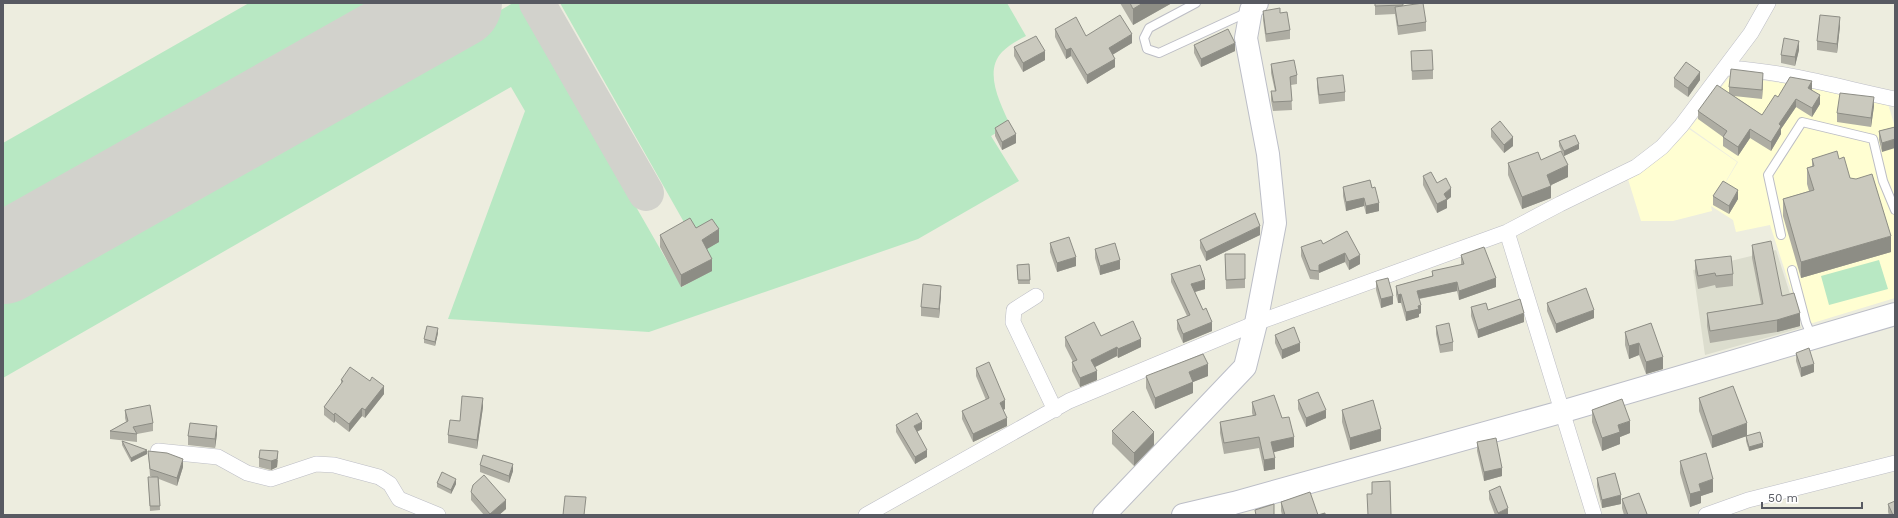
<svg xmlns="http://www.w3.org/2000/svg" width="1898" height="518" viewBox="0 0 1898 518" font-family="'Work Sans',sans-serif">
<style>
.commercial{fill:#fffed2}
.education{fill:#dcddce}
.green{fill:#b8e8c3}
.lines{fill:none;stroke-linecap:round;stroke-linejoin:round}
.taxiway{stroke:#d2d2cc;stroke-width:36}
.runway{stroke:#d2d2cc;stroke-width:90}
.lane-casing{stroke:#bcbdc5;stroke-width:10}
.street-casing{stroke:#bcbdc5;stroke-width:16}
.secondary-casing{stroke:#bcbec7;stroke-width:24}
.lane{stroke:#fff;stroke-width:8}
.street{stroke:#fff;stroke-width:15}
.secondary{stroke:#fff;stroke-width:22}
.wall{fill:#aeada3}
.shaded-wall{fill:#8d8d85}
.building{fill:#cac9be;stroke:#8d8d85}
</style>
<rect width="100%" height="100%" fill="#ededdf"/>
<path class="commercial" d="M1730 76 1790 84 1888 104 1895 127V298L1803 326 1770 225 1736 232 1733 220 1711 206 1712 211 1673 221H1641L1627 176 1651 163 1677 142 1689 129 1737 162 1715 200 1738 162 1690 128Z"/>
<path class="education" d="M1776 250 1801 328 1705 355 1693 270Z"/>
<path class="green" d="M249 3H395L3 222V143Z
M513 3H519L682 287 711 270 560 3H1007L1026 36C1018 40 1009 45 1002 52 983 72 1001 104 1010 125L991 136 1019 181 918 239 649 332 448 319 525 111 511 87 3 378V294Z
M1879 260 1888 289 1829 305 1821 276Z"/>
<g class="lines">
<path class="taxiway" d="M537 3 646 193"/>
<path class="runway" d="M3 259 457 3"/>
<g class="lane-casing">
<path id="lane" d="M1196 3 1149 28 1144 38 1147 49 1159 53 1248 12
M1781 235 1768 175 1802 122 1873 139 1883 181 1895 210
M1792 270 1806 323 1812 337"/>
</g>
<g class="street-casing">
<path id="street" d="M1726 68C1784 71 1838 87 1895 99
M1507 232 1594 515
M1036 296 1014 310 1013 322 1055 410
M158 451 218 457 247 473 271 479 316 464 334 465 379 477 390 484 399 499 438 515
M866 515 1069 401 1256 323 1507 232 1560 204 1636 167 1662 147 1681 126 1751 33 1768 3
M1706 515 1748 500 1895 463"/>
</g>
<g class="secondary-casing">
<path id="secondary" d="M1104 515 1245 367 1256 323 1275 223 1268 154 1246 38 1251 10 1257 3
M1183 515 1234 503 1561 412 1895 314"/>
</g>
<use href="#lane" class="lane"/>
<use href="#street" class="street"/>
<use href="#secondary" class="secondary"/>
</g>
<path class="wall" d="M1120 3H1172L1133 25Z
M1375 3H1403V6L1426 22V31L1398 35 1395 14 1375 15Z
M1263 11 1280 13 1290 30V39L1266 42 1263 20Z
M1840 26 1837 53 1817 50V41Z
M1055 29 1086 36 1132 43 1113 54 1115 67 1087 84 1071 56 1066 59 1055 37Z
M1194 45 1235 51 1201 67 1194 53Z
M1014 47 1045 60 1023 72 1014 56Z
M1799 50 1795 66 1781 63V55Z
M1411 51 1433 70V79L1412 80Z
M1271 64 1297 75V84L1291 85 1292 110 1273 111 1271 100V91H1275L1271 73Z
M1317 78 1345 92V101L1319 104 1317 87Z
M1674 78 1700 80 1688 97 1674 87Z
M1763 81 1762 99 1734 96 1762 115 1778 97 1812 90 1820 104 1812 117 1796 107 1781 129V134L1771 151 1750 138 1738 156 1723 146V137L1698 119V111L1729 93V87Z
M1874 106 1871 127 1837 122V113Z
M1895 127 1882 152 1879 140V131Z
M995 128 1016 143 1002 150 995 136Z
M1491 129 1513 146 1504 153 1491 137Z
M1559 141 1579 149 1564 156 1559 146Z
M1812 159H1839L1891 252 1801 278 1783 216V199L1809 191 1807 184V168L1812 166Z
M1541 160 1568 177 1551 185V198L1522 209 1508 175V163Z
M1423 176 1437 183 1451 197 1447 200V208L1437 213 1423 185Z
M1370 180 1379 211 1366 214 1364 206 1346 211 1343 196V187Z
M1713 196 1738 199 1729 214 1713 205Z
M696 228 719 242 706 249 712 271 681 287 660 247V235Z
M1347 231 1360 264 1349 270 1345 262 1319 273V280L1310 279 1301 256V247L1323 244Z
M1260 235 1206 261 1200 248V240Z
M1050 243 1076 266 1057 272 1050 252Z
M1752 245 1800 326 1777 332 1710 343 1707 326V313L1761 304 1752 258Z
M1095 249 1120 269 1100 275 1095 258Z
M1225 254 1245 279V288L1226 289Z
M1461 255 1496 287 1459 300 1457 291 1419 299 1421 313 1419 314V317L1406 321 1401 303H1398L1396 295V286L1432 276V271L1461 265Z
M1695 260 1733 274V286L1716 288 1715 285 1698 289 1695 272Z
M1029 264 1030 284H1018L1017 265Z
M1171 274 1205 289 1195 292 1212 331 1183 343 1177 329V320L1187 316 1171 282Z
M1376 281 1393 304 1381 308 1376 290Z
M941 294 939 318 921 316V307Z
M1547 303 1594 318 1556 333 1547 311Z
M1471 307 1488 310 1524 322 1478 338 1471 316Z
M1651 323 1663 369 1646 374 1639 355 1629 359 1625 345V332Z
M1436 326 1453 342V351L1440 353 1436 334Z
M438 333 435 346 424 343V339Z
M1275 335 1300 351 1282 359 1275 343Z
M1101 336 1141 347 1118 358 1117 356 1095 367 1097 380 1080 387 1072 371V362H1073L1065 346V337Z
M1796 353 1814 372 1801 377 1796 361Z
M976 368 1005 409 1003 410 1007 426 973 442 962 419V411L986 400 976 376Z
M1146 376H1208L1193 382V393L1155 409 1146 388Z
M341 380 384 394 365 418 362 416 349 432 335 421 334 423 324 415V407L341 384Z
M1699 398 1747 436 1763 447 1749 451 1746 441V436L1712 448 1699 411Z
M1298 400 1326 418 1306 427 1298 409Z
M1252 402 1282 418 1294 447 1273 452 1275 469 1264 471 1259 448 1224 454 1220 433V422L1253 416 1252 413Z
M483 407 477 449 448 443V435L460 421Z
M125 410 153 423V431L137 434V442L110 439V431L126 422 125 418Z
M1342 410 1381 441 1350 450 1342 422Z
M1592 410 1630 433 1620 437V444L1602 451 1592 422Z
M896 425 922 429 917 432 927 457 915 464 896 432Z
M1112 431 1154 445 1134 466 1112 444Z
M217 434 215 448 188 445V436Z
M122 441 147 454 131 462 122 445Z
M1477 442 1502 476 1484 481 1477 451Z
M148 451 183 467 177 486 159 479 160 510 150 511 148 477H152L150 476Z
M259 458 278 460 277 467 271 470 259 467Z
M1680 461 1713 492 1701 496V503L1690 507 1680 473Z
M480 465 513 471 509 483 480 472Z
M1597 478 1621 504 1602 508 1597 486Z
M437 483 456 484 451 494 437 487Z
M1489 491 1508 515H1495L1489 499Z
M471 492 506 509 499 515H484L471 500Z
M1622 499 1644 515H1624L1622 508Z
M1281 502 1318 515H1325H1282L1281 511Z
M1888 504 1895 515H1889L1888 512Z"/>
<path class="shaded-wall" d="M1143 3H1172L1133 25V9Z
M1840 17V26L1837 53V44Z
M1132 34V43L1109 57V48Z
M1799 41V50L1795 66V57Z
M1235 43V51L1201 67V59Z
M1071 48V56L1066 59V50Z
M1045 51V60L1023 72V63Z
M1115 59V67L1087 84V75Z
M1700 72V80L1688 97V88Z
M1763 73V81L1762 99V90Z
M1812 81V90L1808 96V88Z
M1820 95V104L1812 117V108Z
M1874 97V106L1871 127V118Z
M1796 99V107L1781 129V134L1771 151V142L1779 124Z
M1750 129V138L1738 156V147Z
M1016 134V143L1002 150V142Z
M1513 137V146L1504 153V145Z
M1895 139V148L1882 152V143Z
M1579 144V149L1564 156V151Z
M1568 165V177L1547 187V175Z
M1551 186V198L1522 209V197Z
M1451 188V197L1447 200V208L1437 213V204L1444 194Z
M1738 190V199L1729 214V206Z
M1364 198V206L1346 211V202Z
M1379 203V211L1366 214V206Z
M1260 226V235L1206 261V252Z
M719 229V242L702 252V240Z
M1891 236V252L1801 278V262Z
M1345 253V262L1319 273V265Z
M1360 255V264L1349 270V261Z
M1076 257V266L1057 272V263Z
M712 259V271L681 287V275Z
M1120 260V269L1100 275V266Z
M1496 278V287L1459 300V291Z
M1205 280V289L1191 293V284Z
M1457 282V291L1417 299V291Z
M941 286V294L939 318V309Z
M1401 294V303H1398V295Z
M1393 296V304L1381 308V299Z
M1421 305V313L1419 314V317L1406 321V312Z
M1594 310V318L1556 333V324Z
M1524 313V322L1478 338V330Z
M1800 313V326L1777 332V320Z
M1212 322V331L1183 343V334Z
M438 328V333L435 346V342Z
M1141 339V347L1118 358V349Z
M1300 343V351L1282 359V350Z
M1639 343V355L1629 359V346Z
M1117 347V356L1091 369V360Z
M1663 357V369L1646 374V362Z
M1208 364V376L1193 382V393L1155 409V398L1189 372Z
M1814 364V372L1801 377V368Z
M1097 371V380L1080 387V378Z
M384 386V394L365 418V410Z
M483 398V407L477 449V440Z
M1005 400V409L1000 411V403Z
M362 408V416L349 432V424Z
M1326 410V418L1306 427V418Z
M335 413V421L334 423V415Z
M1007 418V426L973 442V434Z
M1630 421V433L1620 437V444L1602 451V438L1618 425Z
M922 422V429L914 433V426Z
M1747 423V436L1712 448V436Z
M217 426V434L215 448V439Z
M1381 429V441L1350 450V438Z
M1154 432V445L1134 466V453Z
M1294 437V447L1271 453V442Z
M1763 443V447L1749 451V447Z
M147 450V454L131 462V458Z
M927 450V457L915 464V457Z
M278 451 277 467 271 470V461Z
M1275 458V469L1264 471V460Z
M183 459V467L177 486V478Z
M513 464V471L509 483V476Z
M1502 468V476L1484 481V472Z
M456 479V484L451 494V490Z
M1713 479V492L1701 496V503L1690 507V494L1699 484Z
M1621 495V504L1602 508V500Z
M506 500V509L499 515H490V514Z
M1508 508V515H1498V513Z"/>
<path class="building" d="M1130 3H1143L1133 9Z
M1375 3H1403V5L1375 6Z
M1423 3 1426 22 1398 26 1395 7Z
M1280 8V13L1287 12 1290 30 1266 34 1263 11Z
M1120 15 1132 34 1109 48 1115 59 1087 75 1071 48 1066 50 1055 29 1076 17 1086 36Z
M1820 15 1840 17 1837 44 1817 41Z
M1228 29 1235 43 1201 59 1194 45Z
M1036 36 1045 51 1023 63 1014 47Z
M1784 38 1799 41 1795 57 1781 55Z
M1432 50 1433 70 1412 71 1411 51Z
M1294 60 1297 75 1290 77 1292 101 1273 102 1271 91H1276L1271 64Z
M1686 62 1700 72 1688 88 1674 78Z
M1731 69 1763 73 1762 90 1729 87Z
M1343 75 1345 92 1319 95 1317 78Z
M1790 77 1812 81 1808 88 1820 95 1812 108 1796 99 1779 124 1781 126 1771 142 1750 129 1738 147 1723 137 1727 131 1698 111 1717 85 1762 115 1775 95 1778 97Z
M1840 93 1874 97 1871 118 1837 113Z
M1008 120 1016 134 1002 142 995 128Z
M1500 121 1513 137 1504 145 1491 129Z
M1895 127V139L1882 143 1879 131Z
M1575 135 1579 144 1564 151 1559 141Z
M1561 151 1568 165 1547 175 1551 186 1522 197 1508 163 1538 152 1541 160Z
M1837 151 1839 159 1844 157 1850 178 1856 179 1872 174 1891 236 1801 262 1783 199 1814 190 1807 168 1814 166 1812 159Z
M1431 172 1437 183 1446 178 1451 188 1444 194 1447 199 1437 204 1423 176Z
M1370 180 1372 188 1375 187 1379 203 1366 206 1364 198 1346 202 1343 187Z
M1723 181 1738 190 1729 206 1713 196Z
M1255 213 1260 226 1206 252 1200 240Z
M690 218 696 228 712 219 719 229 702 240 712 259 681 275 660 235Z
M1347 231 1360 255 1349 261 1345 253 1319 265V271L1310 270 1301 247 1321 240 1323 244Z
M1069 237 1076 257 1057 263 1050 243Z
M1771 241 1782 296 1794 293 1800 313 1777 320 1710 331 1707 313 1763 304 1752 245Z
M1115 243 1120 260 1100 266 1095 249Z
M1484 247 1496 278 1459 291 1457 282 1417 291 1421 305 1418 306 1419 309 1406 312 1401 294 1398 295 1396 286 1433 276 1432 271 1464 264 1461 255Z
M1225 254H1245V279L1226 280Z
M1731 256 1733 274 1716 276 1715 273 1698 276 1695 260Z
M1029 264 1030 280H1018L1017 265Z
M1200 265 1205 280 1191 284 1203 310 1206 308 1212 322 1183 334 1177 320 1190 315 1171 274Z
M1388 278 1393 296 1381 299 1376 281Z
M923 284 941 286 939 309 921 307Z
M1586 288 1594 310 1556 324 1547 303Z
M1520 299 1524 313 1478 330 1471 307 1486 303 1488 310Z
M1133 321 1141 339 1118 349 1117 347 1091 360 1097 371 1080 378 1072 362 1077 360 1065 337 1094 322 1101 336Z
M1449 323 1453 342 1440 345 1436 326Z
M1651 323 1663 357 1646 362 1639 343 1629 346 1625 332Z
M427 326 438 328 435 342 424 339Z
M1294 327 1300 343 1282 350 1275 335Z
M1809 348 1814 364 1801 368 1796 353Z
M1203 354 1208 364 1189 372 1193 382 1155 398 1146 376Z
M989 362 1005 400 1000 403 1007 418 973 434 962 411 989 398 976 368Z
M350 367 370 381 372 377 384 386 365 410 362 408 349 424 335 413 334 415 324 407 343 381 341 380Z
M1733 386 1747 423 1712 436 1699 398Z
M1318 392 1326 410 1306 418 1298 400Z
M1274 395 1282 418 1289 417 1294 437 1271 442 1275 458 1264 460 1259 437 1224 443 1220 422 1256 415 1252 402Z
M462 396 483 398 477 440 448 435 450 420 460 421Z
M1622 399 1630 421 1618 425 1620 432 1602 438 1592 410Z
M1373 400 1381 429 1350 438 1342 410Z
M150 405 153 423 133 427 137 434 110 431 128 421 125 410Z
M1133 411 1154 432 1134 453 1112 431Z
M917 413 922 422 914 426 927 450 915 457 896 425Z
M190 423 217 426 215 439 188 436Z
M1760 432 1763 443 1749 447 1746 436Z
M1496 438 1502 468 1484 472 1477 442Z
M122 441 147 450 131 458Z
M260 450 278 451 277 459 271 461 259 458Z
M148 451 167 453 183 459 177 478 150 469Z
M1706 453 1713 479 1699 484 1701 491 1690 494 1680 461Z
M483 455 513 464 509 476 480 465Z
M442 472 456 479 451 490 437 483Z
M1615 473 1621 495 1602 500 1597 478Z
M484 475 506 500 490 514 471 492 473 485Z
M148 477H158L160 506H150Z
M1390 481 1391 515H1368L1367 494H1372V482Z
M1500 486 1508 508 1498 513 1489 491Z
M1310 492 1318 515 1325 513V515H1285L1281 502Z
M1639 493 1647 514 1644 515H1628L1622 499Z
M565 496 586 497 584 515H563Z
M1895 501V515H1893L1888 504Z
M1274 504V515H1256L1255 510Z"/>
<rect width="1898" height="518" fill="none" stroke="#585a62" stroke-width="8"/>
<path d="M1762 502v6h100v-6" fill="none" stroke="#585a62" stroke-width="2"/>
<text x="1768" y="502" font-size="12" fill="#585a62" stroke="#ffffff" stroke-width="3" paint-order="stroke">50 m</text>
</svg>
